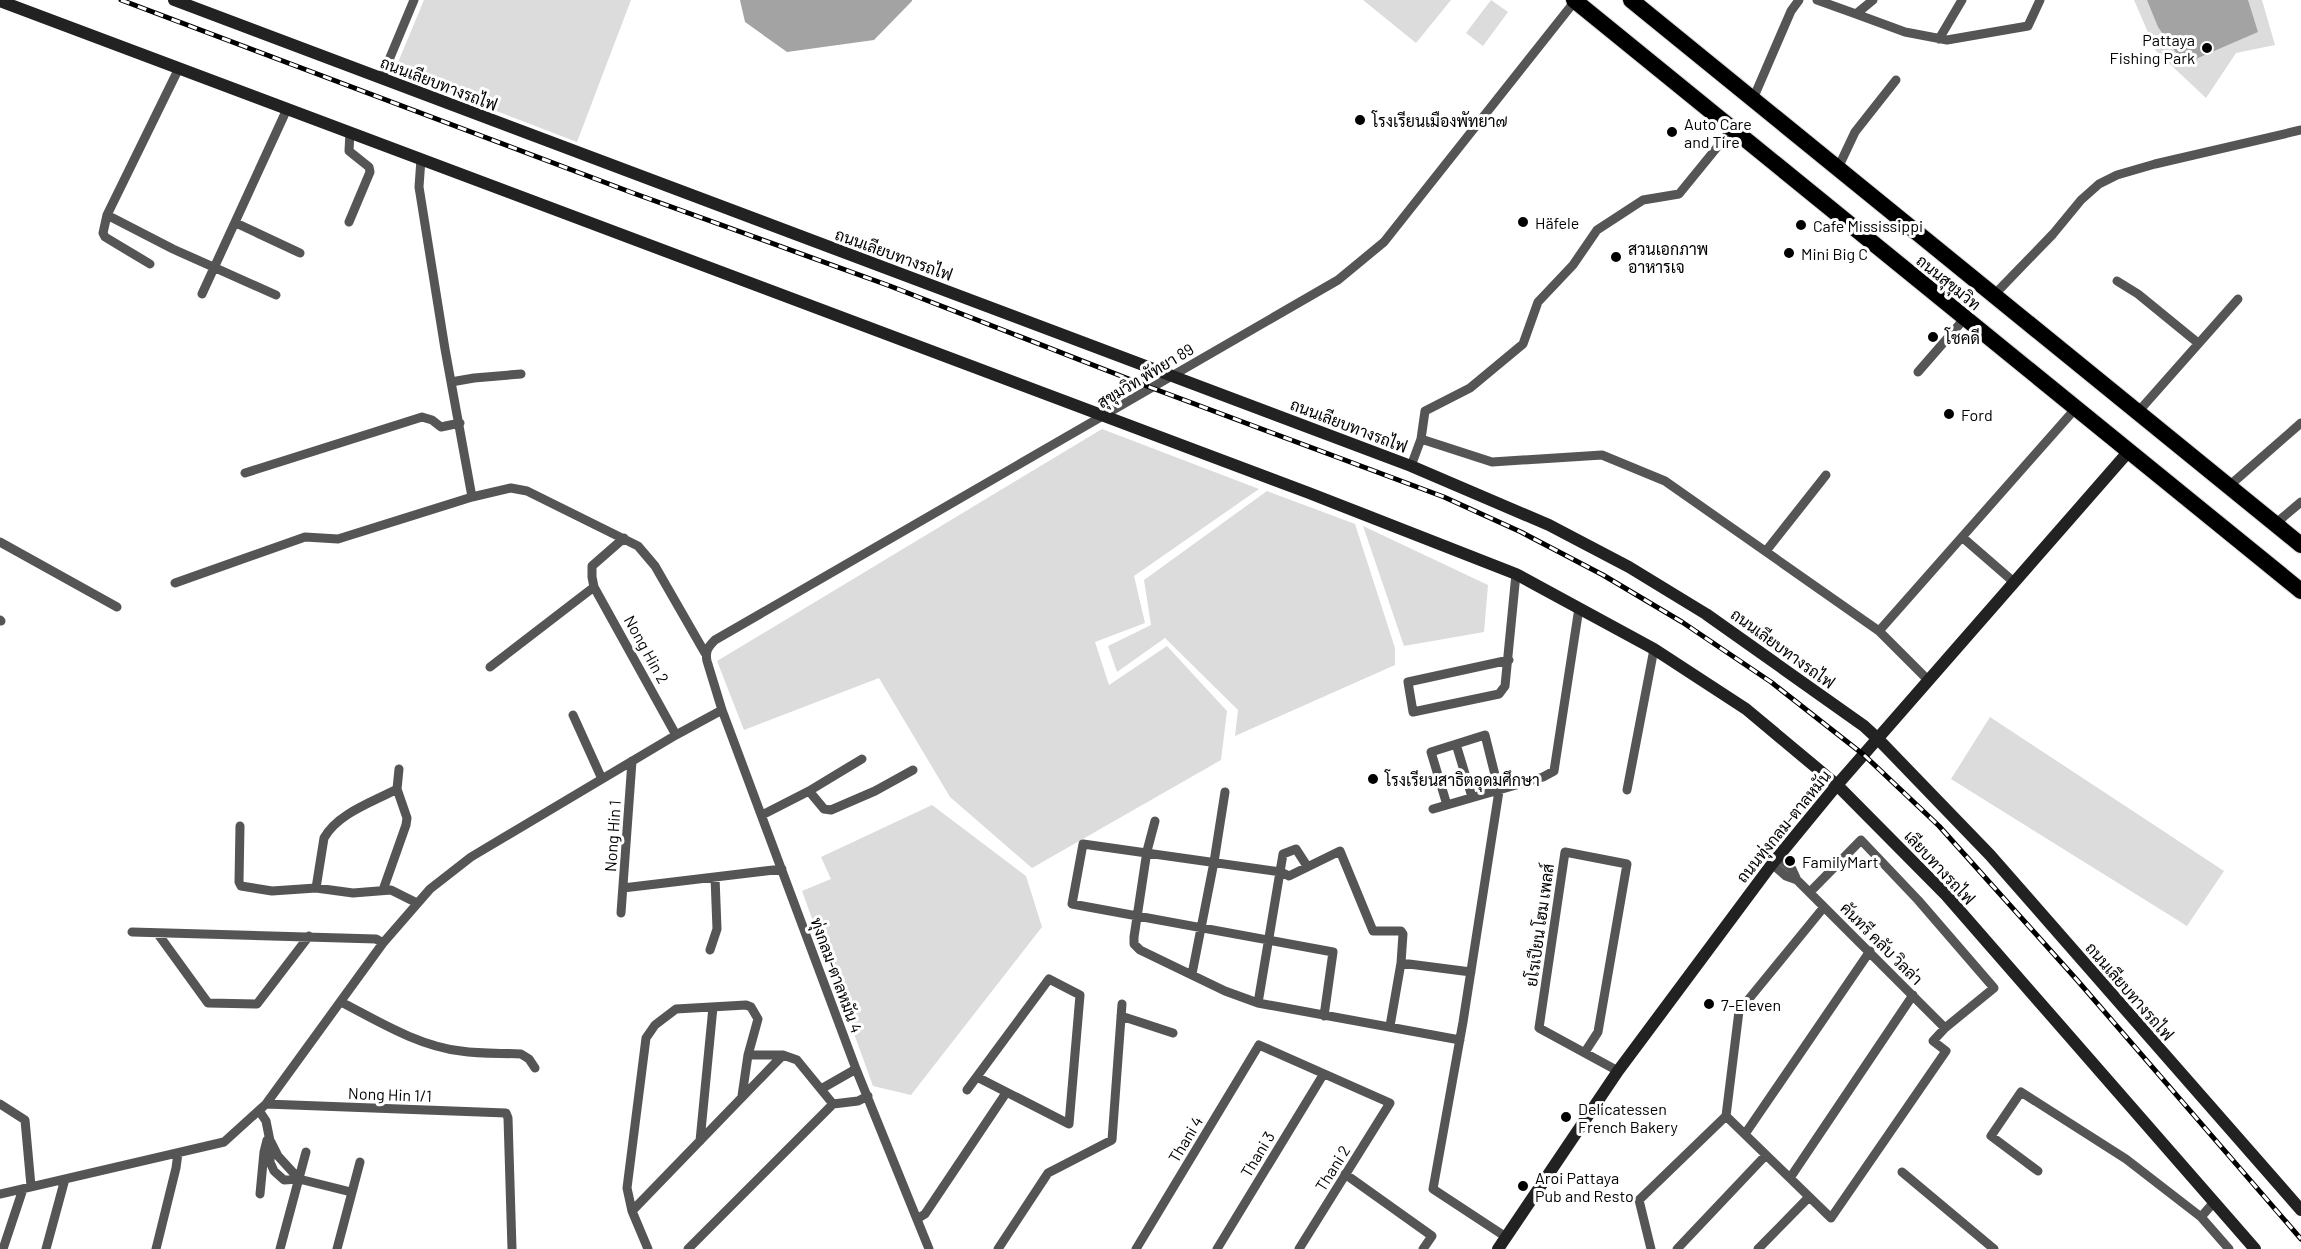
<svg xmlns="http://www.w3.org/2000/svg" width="2301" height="1249" viewBox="0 0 2301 1249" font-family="Barlow,Sarabun,sans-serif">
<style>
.green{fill:#dcdcdc}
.water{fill:#a3a3a3}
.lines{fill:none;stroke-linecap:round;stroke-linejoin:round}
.highway-casing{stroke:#dbdbdb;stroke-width:18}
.street{stroke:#555;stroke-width:9}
.secondary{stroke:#222;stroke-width:12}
.highway{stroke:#000;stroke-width:16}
.rail-casing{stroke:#000;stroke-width:5}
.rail{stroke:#fff;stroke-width:3;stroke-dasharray:9;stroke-linecap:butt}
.poi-dot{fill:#000;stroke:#fff;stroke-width:2}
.labels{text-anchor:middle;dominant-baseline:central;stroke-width:6;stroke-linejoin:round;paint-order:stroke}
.poi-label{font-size:16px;fill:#000;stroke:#fff;text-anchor:start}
.street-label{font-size:16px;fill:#000;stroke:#fff}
</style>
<rect width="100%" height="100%" fill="#fff"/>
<path class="green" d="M424 0H631L577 142 394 72Z
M1363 0H1451L1416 43Z
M1491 0 1508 12 1483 46 1466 33Z
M2134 0H2262L2275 45 2236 53 2206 98 2156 51Z
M1102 429 1259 489 1134 576 1145 623 1095 642 1109 685 1167 646 1227 711 1221 760 1032 868 950 797 879 678 744 730 717 661Z
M1267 491 1355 524 1395 648V665L1235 736 1238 710 1165 638 1117 672 1108 646 1151 625 1144 580Z
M1363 526 1488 585 1484 632 1404 646Z
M1990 717 2224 871 2187 926 1951 779Z
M932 805 1026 876 1042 927 911 1095 873 1086 802 891 831 879 821 857Z"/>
<path class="water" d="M740 0H912V1L874 40 787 52 745 22Z
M2147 0H2248L2258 32 2184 64 2158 27Z"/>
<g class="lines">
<g class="highway-casing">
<path id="highway" d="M1574 0 2301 591
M1631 0 2301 545"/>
</g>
<path class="street" d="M1817 0 1856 14 1873 0
M1856 14 1905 32 1947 40 2028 26 2040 0
M1939 39 1962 0
M381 79 414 0
M1753 99 1791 11 1799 0
M421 159 419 187 445 349 472 497
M1838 168 1855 132 1896 80
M107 215 173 249 276 295
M349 222 370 172 369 167 349 151 350 132
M236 223 300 253
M150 264 105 237 103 233 107 215 179 68
M2117 281 2138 294 2198 343
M202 294 287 109
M1994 295 2053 234 2081 200 2099 184 2117 175 2155 164 2301 130
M1918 372 1965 318
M451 382 474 378 521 374
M2138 412 2238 299
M1421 439 1425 411 1470 388 1523 344 1538 302 1573 265 1597 230 1643 200 1679 194 1732 129
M1411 466 1421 439 1492 462 1602 455 1665 481 1879 631 1929 681
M245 473 422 417 432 420 441 427 460 423
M2229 486 2301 423
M2275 524 2301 502
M1962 537 2015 583
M624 538 592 566V577L594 587 676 735
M0 542 117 607
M1766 551 1826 475
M175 583 305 537 338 539 472 497 511 488 527 491 638 546 655 566 705 653
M0 620 1 621
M1879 631 2076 408
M1509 660 1408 682 1413 712 1499 694 1505 686 1516 574
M490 667 594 587
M573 715 602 779
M1456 744 1472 797
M1627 790 1654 649
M809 791 862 759
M1447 805 1431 752 1485 735 1499 791 1463 1022 1433 1189 1506 1237
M1433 809 1543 777 1554 771 1579 608
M762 815 809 791 824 809 831 810 875 791 913 770
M1155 821 1147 851 1134 937V944L1140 950 1225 991 1258 1003 1460 1040
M240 826 239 882 241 886 272 891 316 888 353 893 391 890 417 903
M1778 857 1792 869 1797 880 1945 1028
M1772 864 1786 876 1797 880
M316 888 324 838C338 813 373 802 397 789
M623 888 782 869
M383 890 406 825 407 818 397 789 399 769
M621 913 632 761
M132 932 376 939 383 943
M158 934 208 1003 257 1004 309 936
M710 950 717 929 715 877
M1401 963 1471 972
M1192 974 1214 862 1225 792
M341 1002C378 1021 418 1046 461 1051 481 1054 501 1053 521 1054L529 1059 535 1068
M1258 1003 1283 854 1296 849 1307 866
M1121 1016 1173 1033
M1324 1016 1333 952 1072 904 1083 844 1281 872 1289 876 1340 851 1373 931H1401L1403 934 1401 963 1390 1026
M1585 1052 1598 1032 1627 864 1565 852 1539 1028 1618 1071
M748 1055H783L797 1060 833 1104
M821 1089 856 1069
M967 1090 1049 979 1080 995 1069 1124 977 1077
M0 1104 25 1120 31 1186
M266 1104 506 1113 508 1118 512 1249
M260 1112 266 1121 270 1141V1162L274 1171 284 1180 299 1179 351 1192
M1726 1116 1831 1218 1946 1051 1933 1041 1945 1028 1994 988 1918 900 1861 840 1810 892
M1745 1134 1870 951
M700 1141 713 1007
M271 1142 278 1156 299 1179
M2038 1171 1991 1136 2021 1092 2126 1159 2201 1217
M1902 1172 1994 1249
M1345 1174 1432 1236 1423 1249
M1790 1178 1913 995
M0 1194 224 1142 266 1104 383 943 430 889 471 857 676 735 722 710
M260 1194 264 1152 267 1140
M2214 1202 2201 1217 2229 1249
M632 1211 783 1055
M917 1219 925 1214 1006 1093
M3 1249 23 1189
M46 1249 65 1179
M156 1249 176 1168 178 1153
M280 1249 306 1152
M337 1249 360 1162
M648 1249 632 1211 627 1188 646 1038 655 1025 676 1009 746 1005 751 1007 758 1019 748 1055 742 1096
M688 1249 833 1104 858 1101 868 1096
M929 1249 856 1069 722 710 707 661C705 651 708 647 715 640L1338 280 1384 242 1575 1
M998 1249 1048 1173 1112 1140 1122 1004
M1136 1249 1259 1045 1390 1103 1299 1249
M1217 1249 1323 1075
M1651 1249 1639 1200 1726 1116 1739 1011 1824 907
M1677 1249 1766 1155
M1758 1249 1809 1197"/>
<path class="secondary" d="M174 0 1411 466 1549 525 1629 567 1706 614 1864 726 1878 739 1990 855 2301 1210
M0 1 1309 493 1516 574 1654 649 1746 709 1837 785 1946 895 2255 1249
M1498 1249 1618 1071 1772 864 1837 785 2129 451"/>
<use href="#highway" class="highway"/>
<g class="rail-casing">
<path id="rail" d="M121 0 633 193 890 286 1152 388 1444 497 1521 532 1603 575 1682 622 1771 682 1864 755 1939 826 2077 980 2301 1239"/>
</g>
<use href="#rail" class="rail"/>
</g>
<g class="poi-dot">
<circle cx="2207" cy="48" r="6"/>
<circle cx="1360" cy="120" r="6"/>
<circle cx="1672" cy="132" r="6"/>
<circle cx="1523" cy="222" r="6"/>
<circle cx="1801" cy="225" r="6"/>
<circle cx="1789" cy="253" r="6"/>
<circle cx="1616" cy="257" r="6"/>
<circle cx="1933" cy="337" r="6"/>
<circle cx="1949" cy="414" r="6"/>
<circle cx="1373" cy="779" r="6"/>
<circle cx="1790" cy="861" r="6"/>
<circle cx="1709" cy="1004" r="6"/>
<circle cx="1566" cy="1117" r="6"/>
<circle cx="1523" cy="1186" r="6"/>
</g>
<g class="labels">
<g class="poi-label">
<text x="2195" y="39" text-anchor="end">Pattaya<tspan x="2195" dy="18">Fishing Park</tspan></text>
<text x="1372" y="120">โรงเรียนเมืองพัทยา๗</text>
<text x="1684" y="123">Auto Care<tspan x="1684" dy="18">and Tire</tspan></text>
<text x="1535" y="222">Häfele</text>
<text x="1813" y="225">Cafe Mississippi</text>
<text x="1628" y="248">สวนเอกภาพ<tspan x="1628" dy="18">อาหารเจ</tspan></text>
<text x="1801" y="253">Mini Big C</text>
<text x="1945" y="337">โชคดี</text>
<text x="1961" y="414">Ford</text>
<text x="1385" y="779">โรงเรียนสาธิตอุดมศึกษา</text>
<text x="1802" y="861">FamilyMart</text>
<text x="1721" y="1004">7-Eleven</text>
<text x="1578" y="1108">Delicatessen<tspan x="1578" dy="18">French Bakery</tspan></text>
<text x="1535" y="1177">Aroi Pattaya<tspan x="1535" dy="18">Pub and Resto</tspan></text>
</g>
<g class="street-label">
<text transform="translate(439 83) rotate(21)">ถนนเลียบทางรถไฟ</text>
<text transform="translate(894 254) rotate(20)">ถนนเลียบทางรถไฟ</text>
<text transform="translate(1949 282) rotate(39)">ถนนสุขุมวิท</text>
<text transform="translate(1145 375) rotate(-31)">สุขุมวิท พัทยา 89</text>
<text transform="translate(1349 425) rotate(21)">ถนนเลียบทางรถไฟ</text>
<text transform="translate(1783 648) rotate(36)">ถนนเลียบทางรถไฟ</text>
<text transform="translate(647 649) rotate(61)">Nong Hin 2</text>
<text transform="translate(1783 826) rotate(-51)">ถนนทุ่งกลม-ตาลหมัน</text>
<text transform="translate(612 836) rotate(-86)">Nong Hin 1</text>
<text transform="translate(1940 867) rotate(47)">เลียบทางรถไฟ</text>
<text transform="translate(1539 925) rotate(-82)">ยโรเปียน โฮม เพลส์</text>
<text transform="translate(1882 943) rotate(45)">คันทรี คลับ วิลล่า</text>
<text transform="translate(837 975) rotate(70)">ทุ่งกลม-ตาลหมัน 4</text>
<text transform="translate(2130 991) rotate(49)">ถนนเลียบทางรถไฟ</text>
<text transform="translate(390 1094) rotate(2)">Nong Hin 1/1</text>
<text transform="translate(1185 1139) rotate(-59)">Thani 4</text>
<text transform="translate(1257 1154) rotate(-59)">Thani 3</text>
<text transform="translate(1332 1168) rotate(-58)">Thani 2</text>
</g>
</g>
</svg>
